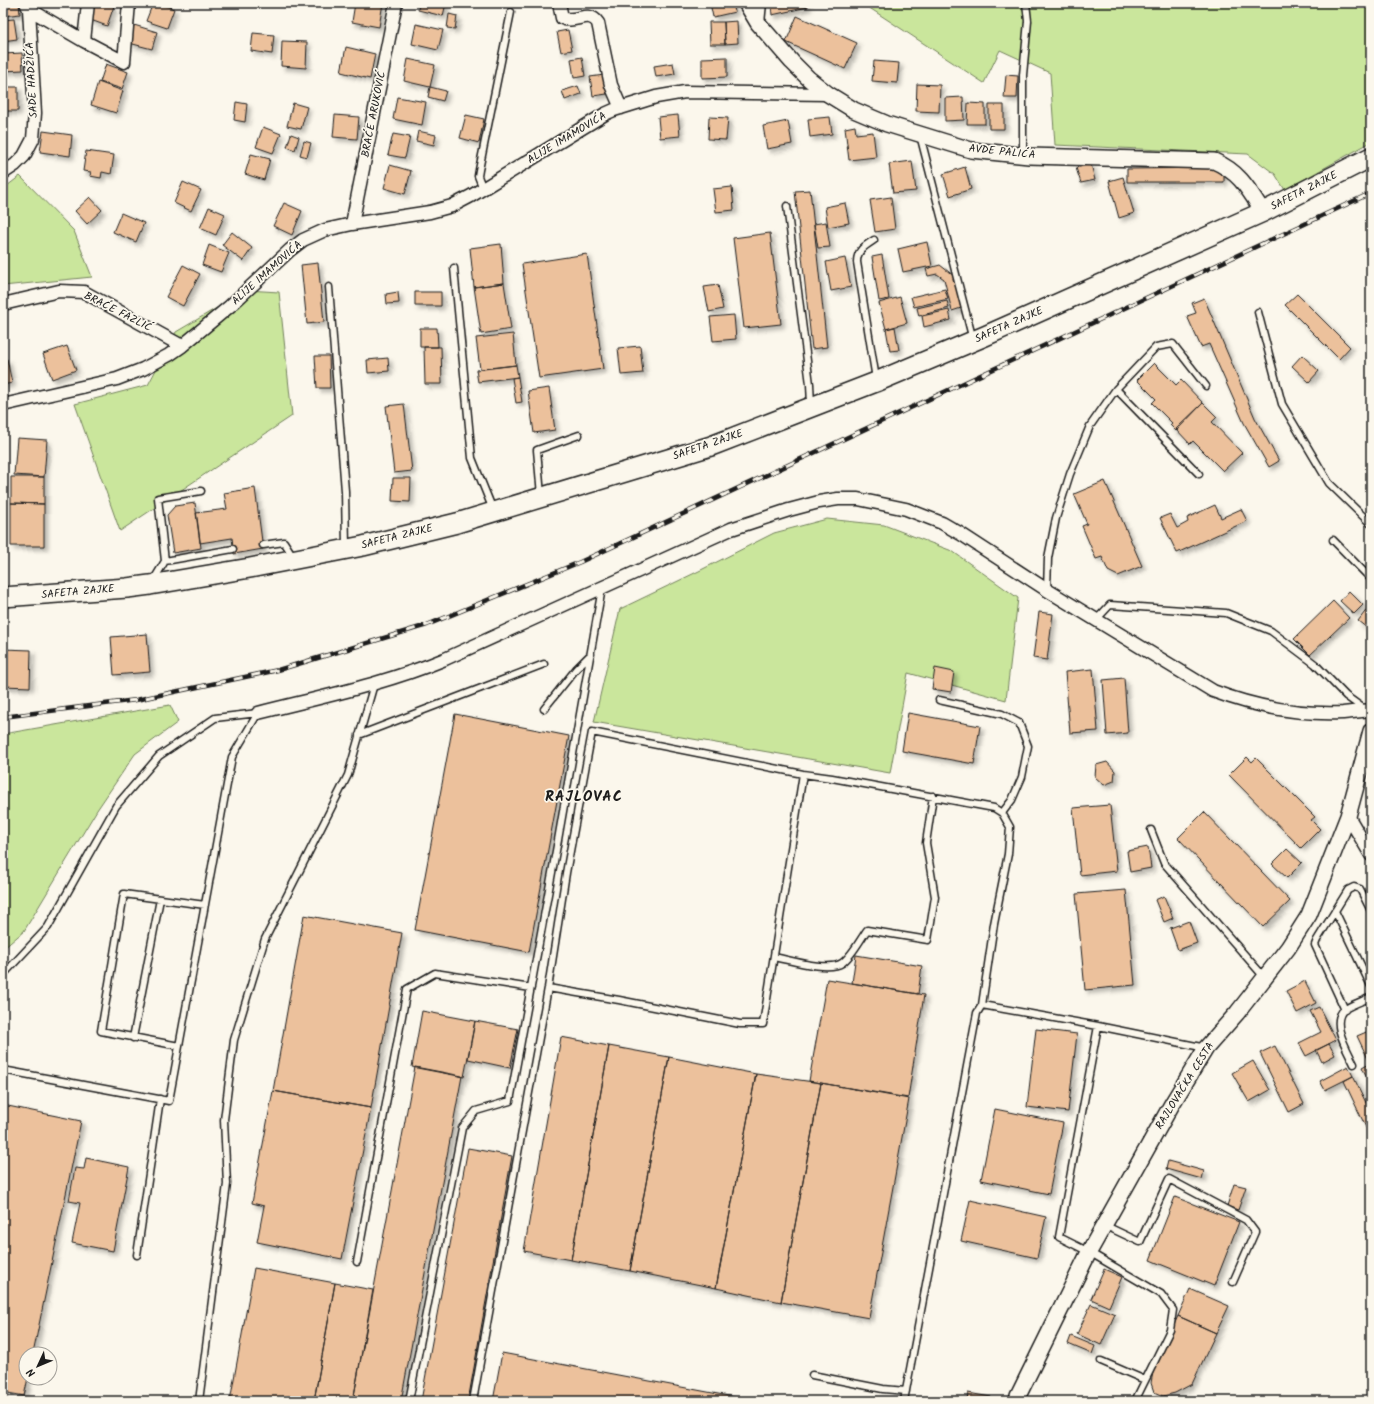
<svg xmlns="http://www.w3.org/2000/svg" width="1374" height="1404" viewBox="0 0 1374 1404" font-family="Kalam,sans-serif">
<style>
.green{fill:#cae69c;stroke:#73815c}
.building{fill:#ecc19c;stroke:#1c1c1c;filter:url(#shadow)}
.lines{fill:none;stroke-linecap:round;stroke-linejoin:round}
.service-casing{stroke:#1c1c1c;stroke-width:9}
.minor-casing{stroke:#1c1c1c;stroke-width:15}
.tertiary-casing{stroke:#1c1c1c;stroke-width:18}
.primary-casing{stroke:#1c1c1c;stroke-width:22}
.service{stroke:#fbf7ec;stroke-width:6}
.minor{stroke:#fbf7ec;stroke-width:12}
.tertiary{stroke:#fbf7ec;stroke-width:15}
.primary{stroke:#fbf7ec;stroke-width:19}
.rail-casing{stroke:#1c1c1c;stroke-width:4.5}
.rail{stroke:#fbf7ec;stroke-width:3;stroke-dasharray:9;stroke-linecap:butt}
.labels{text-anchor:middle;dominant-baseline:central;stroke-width:3.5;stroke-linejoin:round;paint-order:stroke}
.street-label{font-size:11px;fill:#1c1c1c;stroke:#fbf7ec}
.district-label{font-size:15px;font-weight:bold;letter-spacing:1px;fill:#1c1c1c;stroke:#fbf7ec}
</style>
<defs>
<filter id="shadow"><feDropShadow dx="3.5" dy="3.5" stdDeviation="2" flood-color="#0004"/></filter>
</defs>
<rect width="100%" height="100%" fill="#fbf7ec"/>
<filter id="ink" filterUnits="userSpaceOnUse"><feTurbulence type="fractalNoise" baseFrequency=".025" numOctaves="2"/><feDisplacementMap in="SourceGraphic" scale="8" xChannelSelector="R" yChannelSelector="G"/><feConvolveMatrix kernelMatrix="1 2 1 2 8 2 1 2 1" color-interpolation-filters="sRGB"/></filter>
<g filter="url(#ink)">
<path class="green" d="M868 3H1371V142L1285 190 1275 174 1248 154 1055 145 1050 73 1000 50 984 83 868 7Z
M20 176 74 231 92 277 3 286V189Z
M247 290 279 292 292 416 120 531 75 404 148 385 176 332Z
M827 519 884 525 952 551 1018 598 1006 700 908 673 890 773 594 722 620 609 699 571 774 533Z
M170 705 178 722 135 754 97 810 24 931 3 949V734Z"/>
<path class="building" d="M3 3H19L20 14 3 16Z
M94 3H107L114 6 107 26 88 19Z
M153 3H158L174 9 167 28 146 21Z
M355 3H383L379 27 352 22Z
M419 3H446L443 16 418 10Z
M710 3H733L735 12 713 17Z
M771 3H807L808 7 772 15Z
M449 14 457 16 455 29 447 28Z
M797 16 857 43 845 69 786 42Z
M14 19 17 39 3 41V20Z
M737 21 738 43 725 44 724 22Z
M709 22H724L725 44H710Z
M416 24 443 30 438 50 412 44Z
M134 25 157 32 152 49 129 43Z
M568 30 572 50 561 52 557 32Z
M253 33 274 35 272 54 251 51Z
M282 41 307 42 306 68 281 66Z
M346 47 375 54 370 79 341 72Z
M22 53 23 70 3 71V54Z
M582 57 585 76 574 78 571 59Z
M727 57V77L702 78V58Z
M408 59 435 65 430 87 404 81Z
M874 61 899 63 897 83 872 81Z
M673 63 675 74 656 77 654 66Z
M106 64 128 72 122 89 100 82Z
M604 75 607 94 593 96 590 77Z
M1006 75 1018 76 1017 98H1004Z
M98 82 123 91 116 113 91 105Z
M917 84 940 85 939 112 916 111Z
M578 86 581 94 565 100 562 91Z
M3 87H18V111H3Z
M430 87 446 91 443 101 428 97Z
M397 97 426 102 422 125 393 119Z
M963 97 964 120 945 121V98Z
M236 102 247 104 245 122 234 120Z
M293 103 307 107 301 129 287 126Z
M968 103 985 104V124H967Z
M989 105H1004V129H989Z
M335 115 359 117 357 139 333 137Z
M466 115 484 119 479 143 460 138Z
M678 115 680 136 660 138 658 117Z
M709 117 728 118 726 140 708 139Z
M830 117 832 134 810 137 808 119Z
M788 121 792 144 767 149 763 126Z
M855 126 856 134 873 132 876 157 849 160 845 128Z
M263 127 281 134 273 153 256 147Z
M43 131 72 135 70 156 40 152Z
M418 131 436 135 434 145 416 141Z
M291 134 299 137 295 150 287 147Z
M393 134 410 137 405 158 388 155Z
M304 141 311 143 307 157 300 155Z
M86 151 114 155 111 174 102 172 101 178 90 176 91 172 83 171Z
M251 154 270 159 264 180 245 174Z
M912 161 916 191 893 193 889 164Z
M1091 164 1095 180 1081 183 1076 168Z
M390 165 411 171 405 194 384 188Z
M965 167 971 189 950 196 943 174Z
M1224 168V182H1127V169Z
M1123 177 1134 213 1119 218 1109 181Z
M183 182 201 190 191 211 174 203Z
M732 187 734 210 716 212 713 189Z
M810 190 827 347 812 349 795 191Z
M90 197 102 210 87 224 75 211Z
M891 197 895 229 875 232 870 200Z
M284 203 302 211 292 235 273 226Z
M845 203 849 223 828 227 825 207Z
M209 207 225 214 216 235 200 228Z
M121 213 144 223 136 242 113 232Z
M826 222 830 247 818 248 814 224Z
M232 232 252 248 243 261 222 245Z
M770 233 781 324 744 328 733 238Z
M927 242 932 266 903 272 898 249Z
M501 244 504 283 474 287 470 248Z
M209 245 229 253 221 272 202 265Z
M587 254 603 369 539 378 522 264Z
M882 255 889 299 879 301 872 257Z
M845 258 851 287 831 291 826 262Z
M318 263 324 322 307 324 301 265Z
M183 265 200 274 183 306 166 297Z
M940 265 954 276 961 308 952 311 944 279 937 274 928 276 926 269Z
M504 283 511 329 481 334 474 287Z
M718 285 723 309 709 312 704 287Z
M945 289 948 299 914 307 911 297Z
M398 292 399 303 387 304 386 294Z
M415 292H441V306H415Z
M1297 294 1350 347 1339 359 1285 305Z
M900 297 907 323 886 329 879 303Z
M1204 298 1255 418 1279 461 1269 467 1244 423 1209 344 1201 347 1187 316 1196 313 1192 303Z
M947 301 949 308 919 316 917 308Z
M949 310 951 320 924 327 922 316Z
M734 315 736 339 713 341 710 317Z
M895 327 899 350 890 351 886 329Z
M420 328H437L438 347H420Z
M513 334 516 365 480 369 476 338Z
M67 346 76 370 52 379 43 354Z
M640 346 643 373 621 375 618 348Z
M424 347H441L442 384H425Z
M1302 355 1319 371 1309 382 1292 366Z
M315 356H329L330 388H317Z
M388 358 389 371 368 373 367 360Z
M7 359 12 383 3 385V360Z
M1154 363 1176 385 1181 380 1203 403 1176 431 1170 425 1172 423 1152 403 1156 399 1137 380Z
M516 365 518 377 478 382 476 370Z
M518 377 522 402 516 403 512 378Z
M549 388 555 430 534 433 528 391Z
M1203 403 1217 417 1212 422 1242 453 1223 471 1193 441 1190 444 1176 429Z
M404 404 412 471 394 473 386 406Z
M17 438 47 440 44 477 14 475Z
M11 477H44V504L11 503Z
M393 478H411L410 502 392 501Z
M1105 481 1142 566 1118 576 1108 571 1102 557 1096 559 1082 526 1087 524 1074 494Z
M255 488 263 549 234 554 232 538 200 543 196 513 227 509 224 493Z
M11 503 44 504V546H11Z
M195 503 201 548 173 553 167 515 175 506Z
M1215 505 1221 518 1241 509 1247 521 1177 553 1160 518 1170 514 1177 528 1188 522 1187 518Z
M1349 591 1363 605 1354 614 1340 601Z
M1333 601 1349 618 1310 655 1294 639Z
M1371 604V631L1358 621Z
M1039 612 1053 614 1047 660 1033 658Z
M147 634 150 672 114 675 111 637Z
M3 649 31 650 30 687 3 686Z
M935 668 954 672 951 692 932 689Z
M1093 669 1098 731 1070 733 1065 672Z
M1124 678 1128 733 1107 735 1103 680Z
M908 713 980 726 974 764 902 751Z
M455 714 569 736 529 952 415 930Z
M1247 757 1252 762 1256 758 1315 817 1311 820 1320 829 1301 848 1229 775Z
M1107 762 1115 771 1114 781 1104 785 1095 777 1096 765Z
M1110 805 1117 871 1080 875 1073 808Z
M1204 812 1290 901 1263 927 1178 838Z
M1148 847 1151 868 1130 872 1127 851Z
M1287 849 1302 863 1287 878 1272 864Z
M1126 890 1135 985 1085 990 1076 894Z
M1164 896 1173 918 1164 922 1155 900Z
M304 915 402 933 371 1108 273 1091Z
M1189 921 1197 943 1178 950 1170 928Z
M856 955 922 966 918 994 852 983Z
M827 979 924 995 908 1098 809 1081Z
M1305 981 1316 1003 1297 1013 1286 991Z
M1319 1007 1336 1040 1306 1056 1299 1043 1321 1032 1310 1011Z
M422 1011 475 1021 464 1077 412 1067Z
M475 1021 518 1029 510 1068 468 1059Z
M1036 1029 1077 1034 1068 1112 1027 1107Z
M1371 1030V1062L1370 1063 1357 1036Z
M561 1037 609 1046 571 1260 524 1251Z
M1329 1044 1335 1055 1322 1062 1316 1050Z
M609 1046 669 1057 630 1271 571 1260Z
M1275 1046 1304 1104 1289 1112 1260 1053Z
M669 1057 756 1074 716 1288 630 1271Z
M1253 1061 1270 1090 1249 1102 1232 1073Z
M1371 1062V1086L1362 1067Z
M1348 1066 1353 1076 1325 1090 1320 1081Z
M415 1067 462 1076 401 1401H353Z
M756 1074 821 1083 781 1302 716 1288Z
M1353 1076 1371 1113V1138L1344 1081Z
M821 1083 909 1099 869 1318 781 1302Z
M273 1091 371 1108 342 1259 257 1242 264 1206 252 1203Z
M3 1105 81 1121 33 1354H26V1378H28L24 1396 3 1392Z
M995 1109 1063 1123 1049 1194 981 1180Z
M468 1148 512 1156 468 1401H421Z
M86 1158 129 1167 113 1251 72 1243 80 1203 69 1201 75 1168 84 1169Z
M1168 1161 1204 1171 1202 1179 1166 1169Z
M1234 1184 1246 1187 1238 1210 1227 1206Z
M1175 1197 1239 1222 1214 1286 1150 1260Z
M970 1200 1046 1217 1037 1258 961 1241Z
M254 1268 335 1283 314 1401H230Z
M1104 1269 1122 1277 1109 1307 1091 1299Z
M335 1283 373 1290 353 1401H314Z
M1190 1289 1229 1306 1216 1333 1178 1316Z
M1091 1304 1115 1314 1101 1345 1077 1334Z
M1178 1316 1216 1333 1192 1384 1175 1393 1163 1396 1154 1392 1151 1383 1153 1372Z
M1071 1336 1095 1346 1092 1354 1068 1344Z
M502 1353 755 1401H493Z
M968 1393 991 1397 990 1401H967Z"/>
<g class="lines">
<g class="service-casing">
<path id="service" d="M920 135 973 340
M1023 155V75L1028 21 1026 3
M483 189 478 176 479 170 511 12
M787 206 810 384 811 405
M874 240C865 246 857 250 857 262L876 379
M454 268 472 458 493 510
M329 287 345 491 346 547
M1258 312 1282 404 1329 483 1371 524
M1116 389 1199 474
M541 495 537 450 579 435
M1333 540 1371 579
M263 545 284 542 293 556
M165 561 158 498 201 491
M153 581 165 561 233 549
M1047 590 1048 558 1056 518 1070 474 1090 426 1116 389 1156 347 1173 344 1206 386
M1096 620 1110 605 1226 613 1271 631 1315 664 1346 696 1364 709
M939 700 1002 714 1019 723 1028 746 1022 777 1012 800 1002 813
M544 709 576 669 591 654
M359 735 544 664
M1151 830 1164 863 1265 978
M1335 911 1371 986
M774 957C790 960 829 972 842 963 852 956 860 940 867 930L928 940 935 897 926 843 933 796
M3 975 48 927 116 806 159 756 215 718 258 713
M548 988 619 1000 740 1024H763L803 774
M982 1005 1098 1026 1206 1048
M1345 1010 1315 945 1317 940 1348 890 1354 887 1360 889 1371 911
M1098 1026 1059 1237 1089 1252 1161 1294 1173 1310 1170 1330 1135 1401
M133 1038 160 899
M179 1046 101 1031 124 894 205 905
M1354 1064C1348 1051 1329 1021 1345 1009 1353 1004 1363 1001 1371 997
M3 1070 169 1101 232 757 258 713
M1104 1225 1140 1242 1169 1179 1246 1220 1255 1232 1233 1282
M137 1255 160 1099
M357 1262 407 989 435 973 531 988
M1101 1361 1145 1380
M812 1375 883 1389 906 1391
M199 1401 227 1184 224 1120 234 1040 265 939 348 775 374 684
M409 1401 462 1128 476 1111 510 1101 558 840 602 588
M473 1401 548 988 566 873 592 732 803 774 832 778 994 808 1002 813 1010 827 1008 854 994 924 982 1005 977 1013 904 1401"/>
</g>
<g class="minor-casing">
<path id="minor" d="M559 3 562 18C575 24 589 9 598 23L611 85 621 108
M29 9 84 41 124 62 129 3
M758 23 760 3
M84 41 88 3
M3 173 15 165 24 156 33 139 35 113 29 9 26 3
M352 224 396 3
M3 304 59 291 84 292 182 346
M3 405 117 379 143 369 169 355 182 346 230 306 290 250 303 240 325 230 352 224 430 212 452 206 471 196 605 114 614 110 656 97 685 92 828 94
M258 713C321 697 385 684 445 659L731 529 789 510 819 502 838 499H858L906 509 942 523 961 534 1047 590 1213 691C1255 707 1298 715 1343 713 1353 712 1362 711 1371 710
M1348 816 1371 855"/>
</g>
<g class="tertiary-casing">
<path id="tertiary" d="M746 3 758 23 792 62 809 79 828 94 854 110 887 124 971 150 1029 156 1214 161C1240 172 1249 190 1263 212
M1017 1401 1018 1396 1089 1252 1172 1104 1206 1048 1237 1013 1288 948 1309 915 1348 816 1371 731"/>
</g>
<g class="primary-casing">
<path id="primary" d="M3 597 127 588 150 585 250 568 363 546 457 523 711 446 876 382 985 336 1263 212 1371 157"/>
</g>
<use href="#service" class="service"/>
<use href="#minor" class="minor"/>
<use href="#tertiary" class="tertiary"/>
<use href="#primary" class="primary"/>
<g class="rail-casing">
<path id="rail" d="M3 717 136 700 278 670 427 625 580 562 1371 193"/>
</g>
<use href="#rail" class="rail"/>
</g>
</g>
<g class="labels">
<g class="street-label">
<text transform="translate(32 80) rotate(-93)">SADE HADŽIĆA</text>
<text transform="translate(374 114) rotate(-79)">BRAĆE ARUKOVIĆ</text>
<text transform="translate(567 138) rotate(-31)">ALIJE IMAMOVIĆA</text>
<text transform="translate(1002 152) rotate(6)">AVDE PALIĆA</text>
<text transform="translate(1304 191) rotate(-27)">SAFETA ZAJKE</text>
<text transform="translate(267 273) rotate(-42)">ALIJE IMAMOVIĆA</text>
<text transform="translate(118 312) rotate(27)">BRAĆE FAZLIĆ</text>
<text transform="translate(1009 325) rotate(-24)">SAFETA ZAJKE</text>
<text transform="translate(708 445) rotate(-19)">SAFETA ZAJKE</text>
<text transform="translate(397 537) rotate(-14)">SAFETA ZAJKE</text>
<text transform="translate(78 592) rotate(-5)">SAFETA ZAJKE</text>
<text transform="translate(1185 1086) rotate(-58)">RAJLOVAČKA CESTA</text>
</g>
<g class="district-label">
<text x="584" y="797">RAJLOVAC</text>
</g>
</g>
<rect width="1374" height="1404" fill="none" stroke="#fbf7ec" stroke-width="16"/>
<rect x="8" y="8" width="1358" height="1388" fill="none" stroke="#1c1c1c" stroke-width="1.5" filter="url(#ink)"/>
<g transform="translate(38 1366) rotate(226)"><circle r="19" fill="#fbf7ec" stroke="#a29f99"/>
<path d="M0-3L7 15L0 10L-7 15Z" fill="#1c1c1c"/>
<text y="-6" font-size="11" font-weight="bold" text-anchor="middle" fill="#1c1c1c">N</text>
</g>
</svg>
